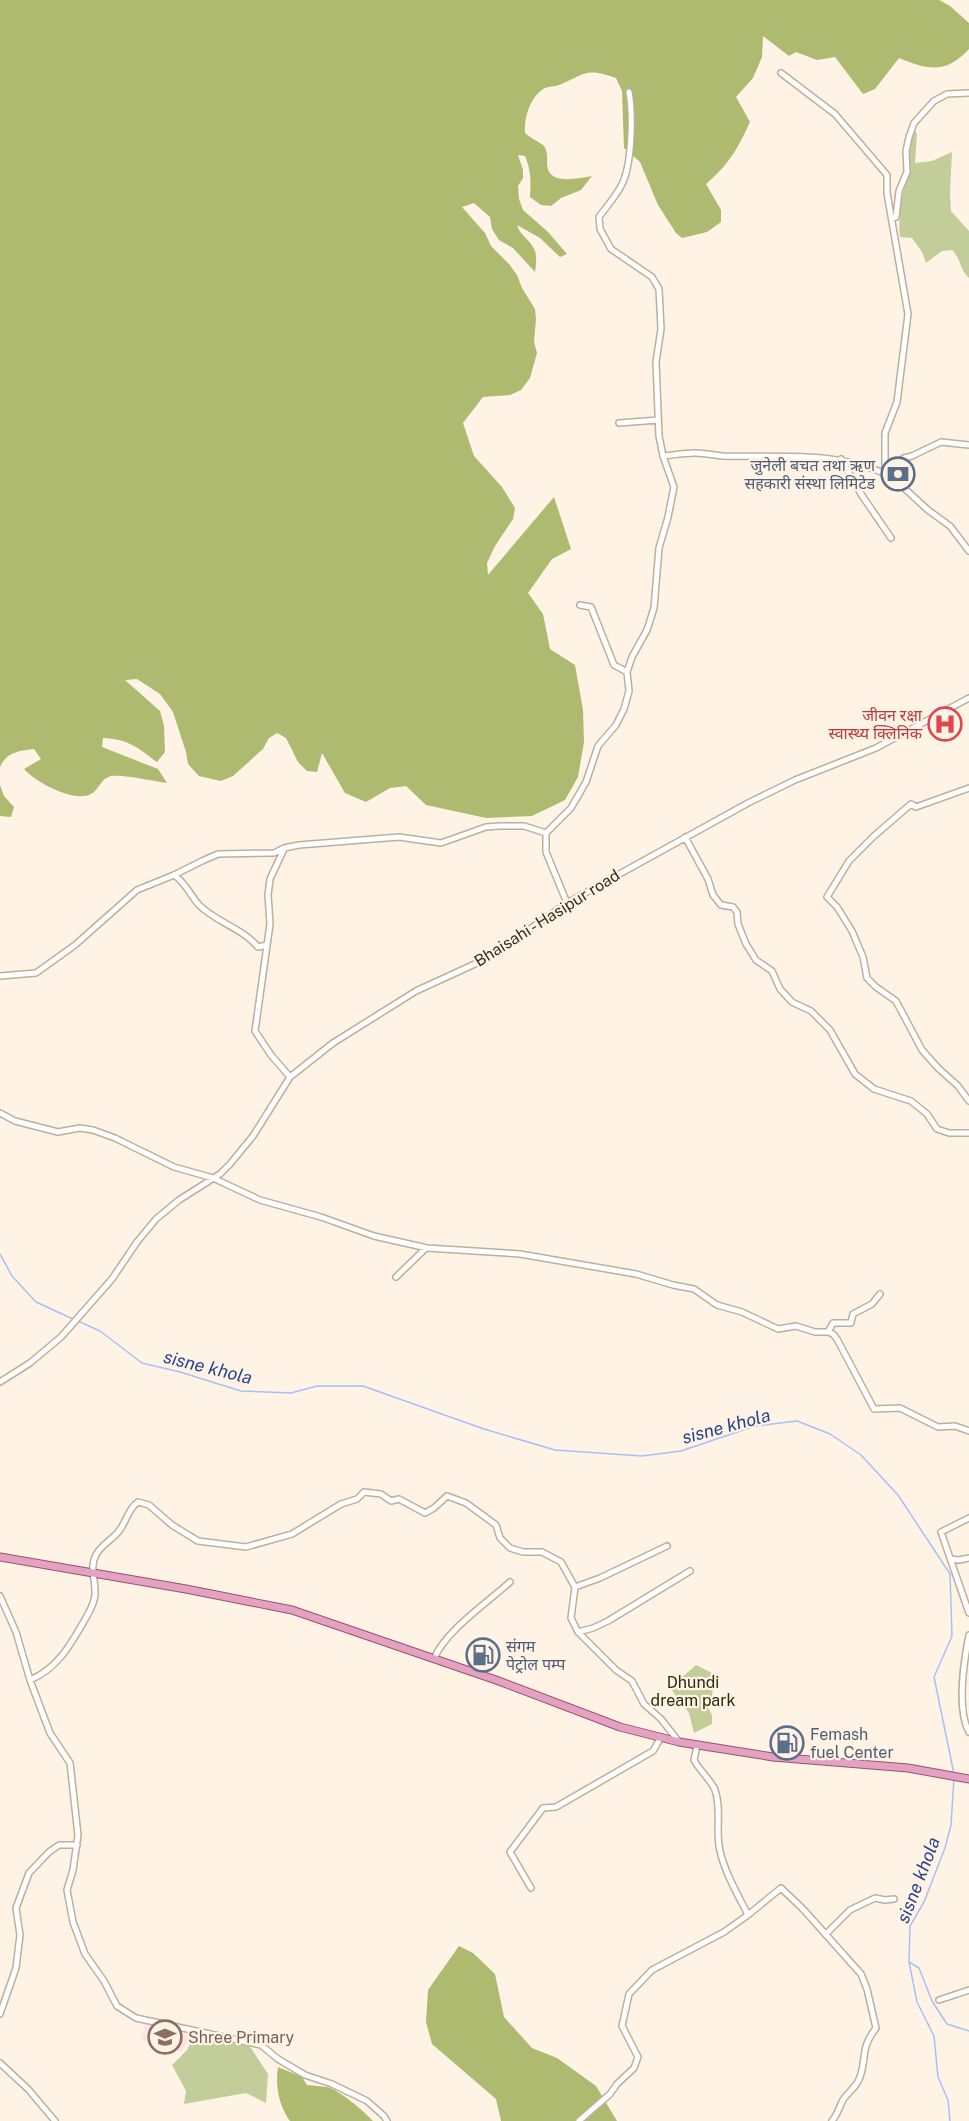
<svg xmlns="http://www.w3.org/2000/svg" width="969" height="2121" viewBox="0 0 969 2121" font-family="'Public Sans','Noto Sans Devanagari',sans-serif">
<style>
.education{fill:#ffe4e3}
.green{fill:#c3cd99}
.forest{fill:#adba6f}
.lines{fill:none;stroke-linecap:round;stroke-linejoin:round}
.stream{stroke:#a7c0f5;stroke-width:1.5}
.minor-casing{stroke:#c1ae99;stroke-width:8}
.major-casing{stroke:#9a506e;stroke-width:9}
.minor{stroke:#fff;stroke-width:5}
.major{stroke:#e3a2c1;stroke-width:7}
.labels{text-anchor:middle;dominant-baseline:central;stroke-width:4.5;stroke-linejoin:round;paint-order:stroke}
.service-label{font-size:16px;fill:#4e5e75;stroke:#fff3e6;text-anchor:start}
.health-label{font-size:16px;fill:#be3a42;stroke:#fff3e6;text-anchor:end}
.street-label{font-size:16px;fill:#332c23;stroke:#fff3e6}
.park-label{font-size:16px;fill:#282d0b;stroke:#fff3e6}
.education-label{font-size:16px;fill:#785e54;stroke:#fff3e6;text-anchor:start}
.water-label{font-size:18px;font-style:italic;fill:#254490;stroke:#fff3e6}
</style>
<rect width="100%" height="100%" fill="#fff3e6"/>
<path class="education" d="M146 2022 190 2036 181 2052 159 2040 153 2046 141 2038Z"/>
<path class="green" d="M914 129 917 134 915 163 932 161 952 152 950 193 951 211 969 231V278C959 269 962 260 952 250L942 251 926 263 922 252 912 238 900 237C898 221 900 205 904 189 905 184 908 180 909 175 913 157 904 146 914 129Z
M696 1665 714 1674 712 1698 706 1704 712 1715V1724L694 1733 689 1713 670 1688Z
M195 2034 226 2042H247L268 2074 266 2103 246 2093 184 2104 186 2091 172 2065 187 2050Z"/>
<path class="forest" d="M0 0H939L950 6 969 23V49C946 74 928 70 899 58L875 89 863 94 835 57 817 60 796 52 789 56 763 36 762 57 753 78 736 97 750 122C737 150 729 164 706 184L721 210V222L707 232 682 238 676 233 658 205 640 162 624 148 622 91 616 78C585 67 586 74 559 85 555 87 549 86 545 88 530 96 524 118 525 133 530 138 540 142 544 146 548 152 547 159 547 165 549 186 578 178 592 176L581 190 561 198 551 206 541 205 530 197C531 182 531 170 525 156L518 155 523 170V178L518 186 519 199 523 210 548 232 567 254 560 257 540 238 517 225C520 236 531 240 535 251 537 257 536 266 535 272L513 248 499 240 492 229 490 217 474 203 462 207 485 233 491 246 509 264 517 275 522 288 535 309 536 319 534 342 537 353 530 378 521 390 510 395 483 397 463 423 474 456 502 487 515 508 513 519 495 546 487 563 488 575 554 497 571 549 552 559 528 593 543 614 550 649 575 665 583 710 584 742 578 777 565 800 532 816 486 818 426 805 406 786 390 788 366 802 345 793 322 753 317 772 307 771 298 762 286 738 277 733 269 738 263 749 233 776 221 781 199 776 188 764 186 752 173 712 160 694 137 679 125 680 160 711 164 726 165 752 157 762C138 748 129 739 103 738L102 747 158 769 167 783C154 781 122 774 111 776 101 778 99 790 91 794 74 803 35 782 24 769L41 759 34 749C18 751 7 752 0 767Z
M0 785 4 796 14 807 11 817 0 816Z
M459 1946 473 1953 495 1974 504 2017 532 2048 557 2058 596 2086 617 2121H501L496 2099 432 2044 426 2022 428 1990Z
M278 2067 302 2077 307 2085C314 2086 320 2086 327 2087 338 2089 365 2112 373 2121H290C279 2106 275 2086 278 2067Z"/>
<g class="lines">
<path class="stream" d="M0 1254 12 1276 36 1302 73 1319
M78 1321 100 1331 142 1363 180 1372 241 1391 291 1393 317 1386H363L484 1429 555 1450 642 1456 681 1451 755 1426 797 1421 830 1434 861 1455 898 1495 950 1574 952 1636 934 1677 954 1774
M909 1962 919 1968 932 2001 947 2024 969 2031
M950 2121 948 2100 938 2077 934 2036 917 2002 909 1962 910 1926 924 1902 945 1848 951 1825 954 1778"/>
<g class="minor-casing">
<path id="minor" d="M781 73 835 114 887 175V193L908 314 897 402 885 433V467L891 476 928 510 950 526 969 551
M892 218 896 217 899 191 907 172 906 151 909 137 914 123 934 101 947 94 969 93
M619 423 658 420
M663 456C673 455 684 453 695 453 704 453 713 455 722 456 779 458 837 450 890 476
M904 458 912 456 941 442 969 445
M841 459 861 494 891 538
M580 605 591 607 614 665 627 672
M969 788 916 807 911 804 874 836 849 861 827 897 837 907 852 931 863 957 867 978 876 987 896 1001 922 1050 938 1068 958 1086 969 1101
M546 833V852L567 903
M685 837 708 879 713 895 721 905 733 907 737 912 738 924 746 944 756 960 772 971 780 989 792 1002 811 1011 830 1030 855 1074 874 1089 911 1101 927 1114 937 1129 949 1133H969
M284 849 270 879 268 895 270 924 255 1031 271 1055 290 1077
M174 875C186 883 190 895 199 905 216 922 242 928 258 947L267 945
M0 976 36 973 75 945 137 890 174 875 202 861 218 854 274 853 284 848 299 845 399 837 441 843 486 827 500 826H524L546 833 571 808 586 782 598 746 616 725 624 709 629 691 627 672 632 657 647 630 654 608 659 548 668 517 674 487 663 456 659 436 656 362 661 329 659 289 652 277 611 249 600 229 599 217C607 206 618 194 623 182 632 161 633 114 629 92
M0 1113 15 1121 58 1132 80 1128 93 1130 115 1138 174 1167 213 1178 260 1200 321 1217 374 1236 427 1248 520 1254 636 1274 673 1285 694 1289 717 1305 742 1312 778 1329 796 1326 815 1332H828L833 1334 837 1339 874 1409 900 1408 938 1427 955 1426 969 1431
M396 1277 425 1249
M828 1332 833 1323H851L853 1314 872 1304 880 1294
M0 1382 30 1363 61 1337 112 1279 137 1242 156 1219 179 1200 220 1174 230 1164 253 1136 290 1077 333 1043 416 991 490 957 567 903 748 803 795 780 876 748 969 698
M969 1518 941 1532 969 1613
M951 1559 959 1560 969 1558
M575 1587 600 1578 667 1546
M0 1596 16 1632 30 1680 50 1733 70 1763 78 1835 73 1870 67 1890 73 1922 85 1954 104 1981 117 2006 136 2018 261 2045 278 2059 305 2075 332 2084 367 2101 384 2116 387 2121
M578 1632 593 1628 608 1621 690 1571
M969 1635C964 1661 956 1708 969 1732
M434 1659C445 1631 487 1603 510 1582
M30 1680C59 1668 72 1642 87 1616 91 1608 94 1604 95 1595 96 1581 89 1567 96 1555 102 1543 115 1539 121 1528 127 1519 129 1508 138 1502L149 1505 172 1525 198 1541 246 1547 292 1534 341 1504 357 1499 364 1492 381 1494 391 1501 399 1499 425 1513 434 1508 447 1496 466 1503 496 1525 500 1538 510 1548 523 1552H542L561 1562 575 1587 571 1618 578 1632 616 1670 632 1681 644 1704 661 1719 679 1742
M531 1888 510 1852 543 1808 556 1807 653 1751 661 1737
M748 1915 781 1888 803 1909 861 1974 867 1989 876 2028C860 2049 867 2056 860 2077 857 2087 848 2092 843 2100 839 2107 838 2114 832 2121
M826 1934 850 1910 875 1898 885 1900 894 1899
M939 2000 969 1990
M0 2014 16 1968 20 1935 16 1908 29 1873 49 1852 59 1845H77
M0 2063 28 2089 55 2121
M579 2121 610 2094 617 2084 634 2068 638 2057 622 2026 629 1994 652 1970 724 1932 748 1915C738 1895 725 1873 720 1851 715 1831 722 1810 715 1790 711 1780 699 1770 694 1760L697 1746"/>
</g>
<g class="major-casing">
<path id="major" d="M0 1557 186 1589 292 1610 496 1680 620 1727 679 1742 773 1757 908 1768 969 1779"/>
</g>
<use href="#minor" class="minor"/>
<use href="#major" class="major"/>
</g>
<defs>
<g id="bank-ring" transform="scale(1.725)"><circle r="9.5" fill="#fff3e6" stroke="#5c6f8a" stroke-width="1.5"/><path d="M-6-4H6V4H-6ZM0-2.3a2.3 2.3 0 1 0 0 4.6a2.3 2.3 0 1 0 0-4.6Z" fill="#5c6f8a"/></g>
<g id="hospital-ring" transform="scale(1.725)"><circle r="9.5" fill="#fff3e6" stroke="#e0444e" stroke-width="1.5"/><path d="M-5-5h3v3.5h4V-5h3V5h-3V1.5h-4V5h-3Z" fill="#e0444e"/></g>
<g id="fuel-ring" transform="scale(1.725)"><circle r="9.5" fill="#fff3e6" stroke="#5c6f8a" stroke-width="1.5"/><path d="M-5.5-6h7V0h2V4h1.3V-2.5L3-4.5l.8-.8L6-3V5H2.5V1h-1V6h-7ZM-4.2-4.7v3.2H.2V-4.7Z" fill="#5c6f8a"/></g>
<g id="school-ring" transform="scale(1.725)"><circle r="9.5" fill="#fff3e6" stroke="#8d6e63" stroke-width="1.5"/><path d="M0-5L7-2L0 1L-7-2ZM-4 1L0 2.5L4 1V4Q0 6-4 4Z" fill="#8d6e63"/></g>
</defs>
<g fill-rule="evenodd">
<use href="#bank-ring" x="898" y="474"/>
<use href="#hospital-ring" x="945" y="724"/>
<use href="#fuel-ring" x="483" y="1655"/>
<use href="#fuel-ring" x="787" y="1743"/>
<use href="#school-ring" x="165" y="2037"/>
</g>
<g class="labels">
<g class="service-label">
<text x="875" y="465" text-anchor="end">जुनेली बचत तथा ऋण<tspan x="875" dy="18">सहकारी संस्था लिमिटेड</tspan></text>
<text x="506" y="1646">संगम<tspan x="506" dy="18">पेट्रोल पम्प</tspan></text>
<text x="810" y="1734">Femash<tspan x="810" dy="18">fuel Center</tspan></text>
</g>
<g class="health-label">
<text x="922" y="715">जीवन रक्षा<tspan x="922" dy="18">स्वास्थ्य क्लिनिक</tspan></text>
</g>
<g class="street-label">
<text transform="translate(547 918) rotate(-32)">Bhaisahi - Hasipur road</text>
</g>
<g class="park-label">
<text x="693" y="1682">Dhundi<tspan x="693" dy="18">dream park</tspan></text>
</g>
<g class="education-label">
<text x="188" y="2037">Shree Primary</text>
</g>
<g class="water-label">
<text transform="translate(208 1367) rotate(14)">sisne khola</text>
<text transform="translate(726 1426) rotate(-15)">sisne khola</text>
<text transform="translate(918 1880) rotate(-69)">sisne khola</text>
</g>
</g>
</svg>
